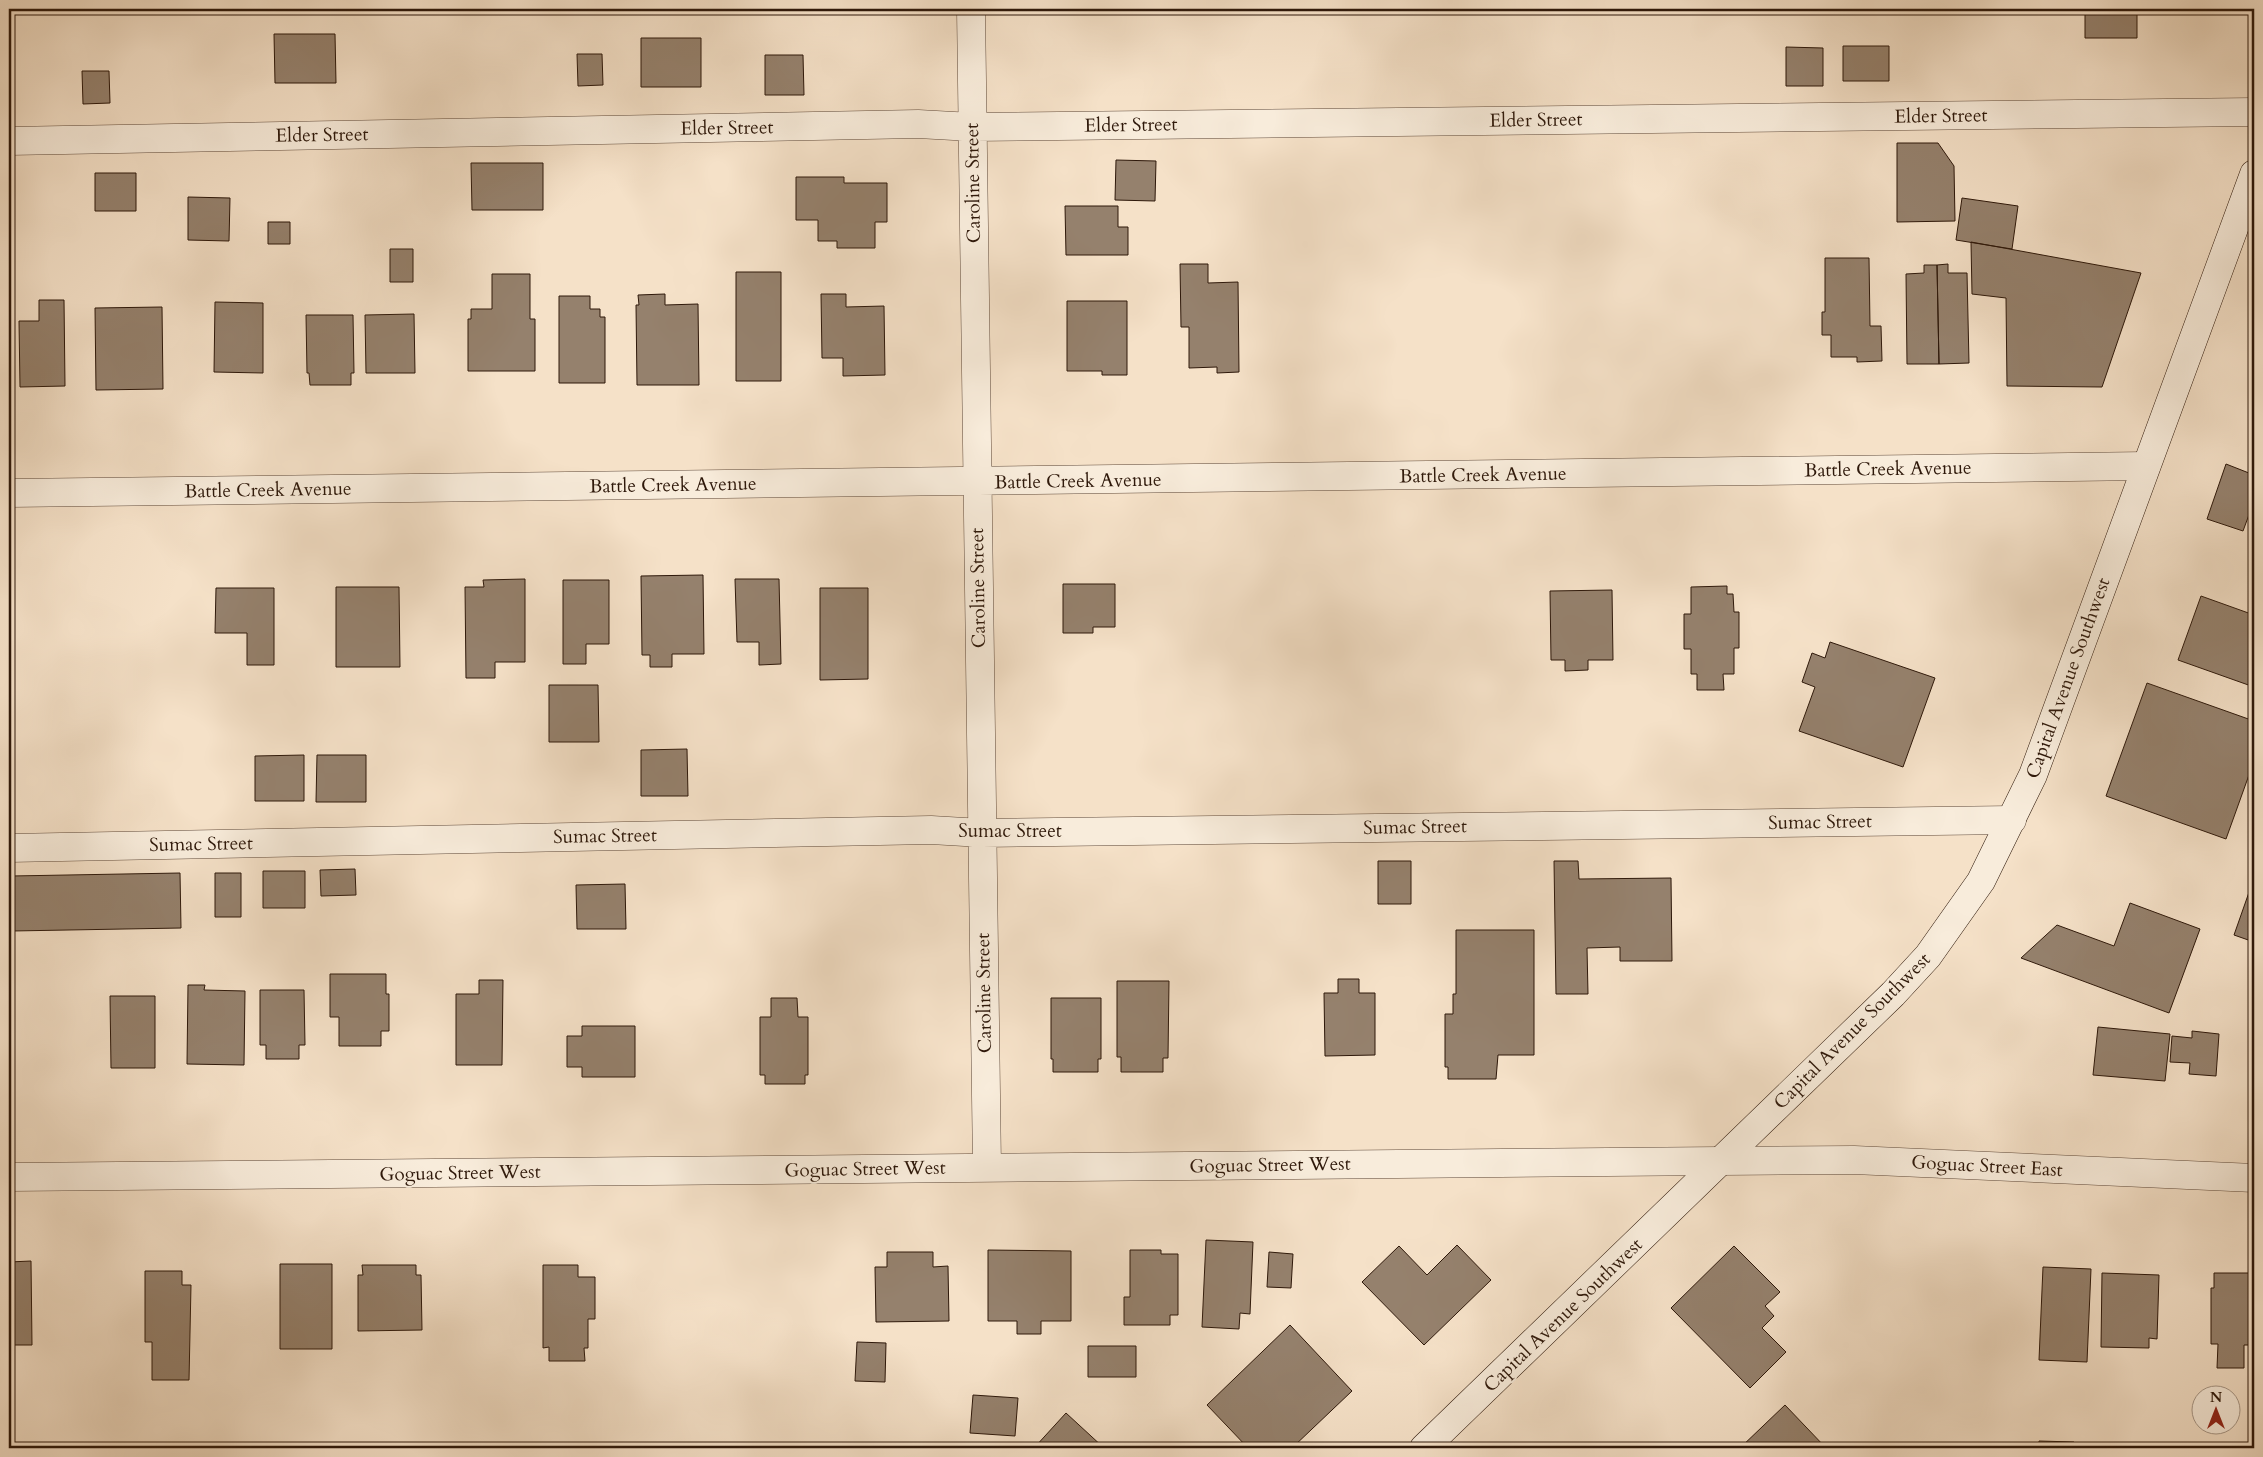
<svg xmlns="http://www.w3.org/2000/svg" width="2263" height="1457" viewBox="0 0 2263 1457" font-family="Cardo,serif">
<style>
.building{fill:#95816d;stroke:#2e180a}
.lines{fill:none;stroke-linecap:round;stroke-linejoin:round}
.minor-casing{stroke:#604a3a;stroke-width:29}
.tertiary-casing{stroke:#604a3a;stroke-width:29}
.secondary-casing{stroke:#2e180a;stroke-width:29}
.minor{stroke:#f8ecdb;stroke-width:28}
.tertiary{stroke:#f8ecdb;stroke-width:28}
.secondary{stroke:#f8ecdb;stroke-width:28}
.labels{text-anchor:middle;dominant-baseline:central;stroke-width:4;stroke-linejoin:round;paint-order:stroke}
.street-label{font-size:19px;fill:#2e180a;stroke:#f8ecdb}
</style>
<rect width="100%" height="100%" fill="#f5e1c8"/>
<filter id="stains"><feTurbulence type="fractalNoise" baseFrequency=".004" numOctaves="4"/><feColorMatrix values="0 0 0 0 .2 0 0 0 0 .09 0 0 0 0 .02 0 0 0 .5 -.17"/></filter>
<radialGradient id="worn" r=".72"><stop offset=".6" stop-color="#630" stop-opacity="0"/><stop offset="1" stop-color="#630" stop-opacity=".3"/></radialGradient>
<path class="building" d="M1058 9H1098V14H1058Z
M2085 9H2137V38H2085Z
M274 34H335L336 83H275Z
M641 38H701V87H641Z
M1843 46H1889V81H1843Z
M1786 47 1823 48V86H1786Z
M577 54H602L603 85 578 86Z
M765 55H803L804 95H765Z
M82 71H109L110 103 83 104Z
M1897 143H1938L1954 166 1955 221 1897 222Z
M1116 160 1156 161 1155 201 1115 200Z
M471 163H543V210H472Z
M95 173H136V211H95Z
M796 177H844V183H887V222H875V248H837V241H818V220H796Z
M188 197 230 198 229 241 188 240Z
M1962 198 2018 206 2012 249 1956 240Z
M1065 206H1118V227H1128V255H1066Z
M268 222H290V244H268Z
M1971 242 2141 273 2102 387 2007 386 2006 298 1972 294Z
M390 249H413V282H390Z
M1825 258H1869L1870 326H1881L1882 361 1857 362V357H1831V335H1822V312H1825Z
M1180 264H1208V283L1238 282 1239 372 1217 373V367L1189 368V327H1181Z
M1948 264V273H1967L1969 363 1939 364 1937 265Z
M1924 265H1937L1939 364H1907L1906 274 1924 273Z
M736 272H781V381H736Z
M492 274H530V319H535V371H468V319H471V309H492Z
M665 294V305L698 304 699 385H637L636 305H639L638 295Z
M821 294H846V307L884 306 885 375 843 376V358H822Z
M559 296H590V309H600V317H605V383H559Z
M39 300H64L65 386 20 387 19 321H39Z
M1067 301H1127V375H1102V371H1067Z
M215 302 263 303V373L214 372Z
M162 307 163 389 96 390 95 308Z
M414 314 415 373H366L365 315Z
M306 315H353L354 373H351V385H310L309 373H307Z
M2226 464 2254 475V514L2250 512 2243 531 2207 519Z
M703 575 704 654H672V667H650V655H642L641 576Z
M525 579V662H495V678H466L465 587H484L483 580Z
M735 579H779L781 664 759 665V642H737Z
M563 580H609V644H586V664H563Z
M1063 584H1115V627H1093V633H1063Z
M1727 586V594H1733L1734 612H1739V648H1734V674H1723L1724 690H1697V674H1691V649H1684V614H1691V587Z
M336 587H399L400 667H336Z
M216 588H274V665H247V633H215Z
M820 588H868V679L820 680Z
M1612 590 1613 660H1588V670L1565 671V660H1551L1550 591Z
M2201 596 2254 615V687L2178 660Z
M1830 642 1935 678 1903 767 1799 731 1815 687 1802 682 1812 653 1825 658Z
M2147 683 2254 721V761L2226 839 2106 796Z
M549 685H598L599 742H549Z
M687 749 688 796H641V750Z
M304 755V801H255V756Z
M317 755H366V802H316Z
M1378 861H1411V904H1378Z
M1554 861H1578L1579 879 1671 878 1672 961H1620V947L1587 948 1588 994H1556Z
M355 869 356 895 321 896 320 870Z
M263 871H305V908H263Z
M180 873 181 928 12 931 11 876Z
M215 873H241V917H215Z
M2254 878V942L2234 935Z
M625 884 626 929H577L576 885Z
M2130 903 2200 929 2169 1013 2021 958 2057 925 2114 946Z
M1456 930H1534V1055H1498L1496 1079H1448V1067H1445V1014H1453V994H1456Z
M330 974H386V994H389V1031H381V1046H339V1017H330Z
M1338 979H1359V993H1375V1055L1325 1056 1324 993H1338Z
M479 980H503L502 1065H456V994H479Z
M1117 981H1169L1168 1058H1163V1072H1121V1057H1117Z
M188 985H205L204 990 245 991 244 1065 187 1064Z
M260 990H304L305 1045H299V1059H266V1045H260Z
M110 996H155V1068H111Z
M771 998H797L798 1017H808V1075H805V1084H765V1075H760V1017H771Z
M1051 998H1101V1059H1098V1072H1053V1059H1051Z
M582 1026H635V1077H582V1067H567V1036H582Z
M2098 1027 2170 1034 2165 1081 2093 1075Z
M2192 1031 2219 1034 2216 1076 2189 1074 2190 1063 2170 1062 2172 1036 2192 1038Z
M1206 1240 1253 1242 1250 1314 1240 1313 1239 1329 1202 1327Z
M1457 1245 1491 1280 1424 1345 1362 1282 1399 1246 1427 1275Z
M1734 1246 1780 1292 1765 1306 1774 1316 1762 1328 1786 1352 1750 1388 1671 1308Z
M988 1250 1071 1251V1321H1041V1334H1017V1321H988Z
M1130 1250H1161V1254H1178V1315H1170V1325H1124V1297H1130Z
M887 1252H933V1267L948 1266 949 1321 876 1322 875 1267H887Z
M1269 1252 1293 1254 1291 1288 1267 1287Z
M31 1261 32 1345H9V1262Z
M280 1264H332V1349H280Z
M362 1265H416V1275H421L422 1330 358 1331V1275H363Z
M543 1265H578V1277H595V1319H588V1348H584L585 1361H549V1347L543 1348Z
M2043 1267 2091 1269 2087 1362 2039 1360Z
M145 1271H182V1285H191L189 1380H152V1342H145Z
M2102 1273 2159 1275 2157 1339 2149 1338V1348L2101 1347Z
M2214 1273H2254V1345H2244V1368H2217L2218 1344H2211V1288H2214Z
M1290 1325 1352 1391 1292 1448H1248L1207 1405Z
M857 1342 886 1343 885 1382 855 1381Z
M1088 1346H1136V1377H1088Z
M973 1395 1018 1398 1015 1436 970 1433Z
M1785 1405 1826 1448H1740Z
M1066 1413 1104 1448H1034Z
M2039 1441 2074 1442V1448H2039Z"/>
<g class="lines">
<g class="minor-casing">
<path id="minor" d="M971 9 987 1167
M9 141 918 124 972 127 2254 112
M9 493 2146 466
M9 848 931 830 982 833 2012 820
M1721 1161 1854 1160 2254 1178"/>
</g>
<g class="tertiary-casing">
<path id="tertiary" d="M9 1177 1721 1161"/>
</g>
<g class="secondary-casing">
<path id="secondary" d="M1424 1448 1893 994 1928 956 1981 881 2033 775 2254 174"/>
</g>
<use href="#minor" class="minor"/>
<use href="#tertiary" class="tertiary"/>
<use href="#secondary" class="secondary"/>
</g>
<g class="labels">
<g class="street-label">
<text transform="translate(1941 116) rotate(-1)">Elder Street</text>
<text transform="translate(1536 120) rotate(-1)">Elder Street</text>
<text transform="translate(1131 125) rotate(-1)">Elder Street</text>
<text transform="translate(727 128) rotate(-1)">Elder Street</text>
<text transform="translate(322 135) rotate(-1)">Elder Street</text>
<text transform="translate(973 183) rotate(-91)">Caroline Street</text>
<text transform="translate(1888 469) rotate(-1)">Battle Creek Avenue</text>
<text transform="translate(1483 475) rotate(-1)">Battle Creek Avenue</text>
<text transform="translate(1078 481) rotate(-1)">Battle Creek Avenue</text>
<text transform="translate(673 485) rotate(-1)">Battle Creek Avenue</text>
<text transform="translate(268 490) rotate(-1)">Battle Creek Avenue</text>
<text transform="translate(978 588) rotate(-91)">Caroline Street</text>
<text transform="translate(2068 678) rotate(-70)">Capital Avenue Southwest</text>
<text transform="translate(1820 822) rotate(-1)">Sumac Street</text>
<text transform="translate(1415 827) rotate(-1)">Sumac Street</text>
<text x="1010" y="831">Sumac Street</text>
<text transform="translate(605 836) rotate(-1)">Sumac Street</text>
<text transform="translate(201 844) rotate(-1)">Sumac Street</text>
<text transform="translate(984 993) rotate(-91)">Caroline Street</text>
<text transform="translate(1852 1031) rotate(-45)">Capital Avenue Southwest</text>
<text transform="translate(1270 1165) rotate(-1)">Goguac Street West</text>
<text transform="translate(1987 1166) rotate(3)">Goguac Street East</text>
<text transform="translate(865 1169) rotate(-1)">Goguac Street West</text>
<text transform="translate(460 1173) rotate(-1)">Goguac Street West</text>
<text transform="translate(1563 1315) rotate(-44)">Capital Avenue Southwest</text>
</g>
</g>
<rect width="2263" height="1457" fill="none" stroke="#f5e1c8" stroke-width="30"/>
<rect x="10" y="10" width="2243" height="1437" fill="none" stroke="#2e180a" stroke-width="2.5"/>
<rect x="15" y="15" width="2233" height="1427" fill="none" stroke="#2e180a"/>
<g transform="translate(2216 1410)"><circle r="24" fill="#f8ecdb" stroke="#a79787"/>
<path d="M0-4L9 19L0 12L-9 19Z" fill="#8f2418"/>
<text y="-8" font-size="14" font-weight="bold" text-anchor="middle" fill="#2e180a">N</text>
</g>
<rect width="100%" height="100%" filter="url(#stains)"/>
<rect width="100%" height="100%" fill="url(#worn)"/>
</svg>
